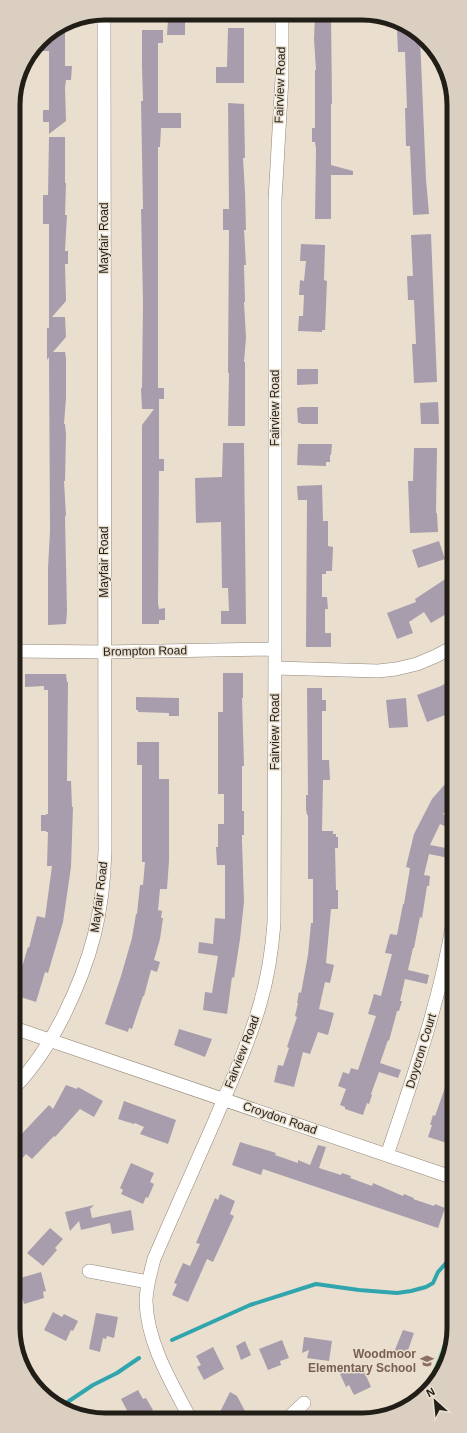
<svg xmlns="http://www.w3.org/2000/svg" width="467" height="1433" viewBox="0 0 467 1433" font-family="Arial,sans-serif">
<style>
.green{fill:#86dfad}
.lines{fill:none;stroke-linecap:round;stroke-linejoin:round}
.stream{stroke:#30a5ad;stroke-width:4}
.building{fill:#a89dac}
.street-casing{stroke:#918778;stroke-width:14}
.street{stroke:#fff;stroke-width:13}
.labels{text-anchor:middle;dominant-baseline:central;stroke-width:3;stroke-linejoin:round;paint-order:stroke}
.street-label{font-size:12px;fill:#211d17;stroke:#eadfcf}
.education-label{font-size:12px;font-weight:bold;fill:#785e54;stroke:#eadfcf;text-anchor:end}
.rim{fill:none;stroke:#211d17;stroke-width:5}
</style>
<rect width="100%" height="100%" fill="#eadfcf"/>
<path class="green" d="M454 1324V1333L431 1388 424 1393 450 1326Z"/>
<g class="lines">
<path class="stream" d="M172 1340 250 1305 316 1284 359 1290 397 1293 411 1291 426 1287 433 1283 438 1272 454 1254
M63 1405 93 1385 117 1373 139 1358"/>
</g>
<path class="building" d="M315 14H331L332 104H331V165L353 171V175H331V219H315L316 149 315 142H312V128H315V70H316L314 39Z
M168 20H185V35H167Z
M228 28H244V83H216V67H227Z
M65 29V66H72L71 80H66L65 87 66 121 49 134V122H43V110H49V51H42V39L55 30Z
M407 29 420 37 426 179 429 214 413 215 410 146H406L405 108H407L405 52H398L397 30Z
M142 30H163V43H158V113H181V128H161L160 147H158V388H164V399H159V459H164V471H159L158 603 159 609 165 608V620H159V624H142V425L154 409H142L141 388H142L143 302 141 209H143L141 101H143L142 66Z
M228 103 244 104 245 158H243L245 192 246 230H244L246 265H244L245 302H244L246 338 244 362H245V426H228L229 373H228L229 230H223V209H229Z
M49 137H65V183H66L65 215H67L65 251H68V264H65L66 301 52 317H65L66 337 53 352H65L66 358V398L64 424H65L66 434 65 481H64L66 516H65L67 612 66 624 48 625V568L50 531 49 357 47 360V328H49V224H43V195H48Z
M431 234 437 382 414 383 412 344H416L414 300H408L407 276H413L411 235Z
M301 244 325 245 324 280 327 281 325 330H322V332L298 331 299 316H303L304 295H299L300 280 304 281 306 261H300Z
M297 369H318V384L297 385Z
M438 402 439 424H421L420 403Z
M301 407H318V424H301V423H298L297 408Z
M223 443H244L246 624H221V611H229L228 588H222L221 522 196 523 195 478 222 477Z
M298 444H332L331 455H330V462H326V466L297 465Z
M414 448H437L436 513H437L438 532 410 533 408 481H413Z
M322 485 323 521H328V546L333 547 332 571H326V574H322V597H327L328 609H325V633H331V647H306L307 500H298L297 486Z
M439 541 445 559 418 568 412 550Z
M453 574V610L431 623 424 612 409 622 413 633 397 639 387 613 416 602 415 599Z
M223 673H243V698H242L244 766H242V811H244V835H242V841L244 902 240 939 234 978 232 977 227 1014 203 1010 205 992 212 993 218 956 198 953 199 942 213 944 215 918 225 919V865H217L216 847H218V824H224V794H218V712H223Z
M25 674H66L67 682H68L67 781H71L72 807H73L71 867 63 922 48 973 45 972 36 1002 14 995V975L19 977 28 947 29 948 37 916 45 918 52 866H47L48 832H46V831H41V815H46V814H48V690H44V686L25 687Z
M453 679V712L427 722 417 695 441 686Z
M307 688H322V700H326V711H322V760H329L330 780H323L322 831H333V834H336V837H338V848H335L336 890H338V909H331L326 963 334 965 330 983 325 982 319 1009 334 1013 328 1035 318 1032 310 1054 303 1052 294 1087 274 1082 278 1065 283 1066 289 1048 287 1047 297 1017 295 1016 298 1003H297L299 992 301 993 308 955 311 923H313V879H308V815H307L306 809V795H308Z
M136 697 179 698V716H169V713L138 712V710H136Z
M406 698 408 727 389 728 386 700Z
M137 742H159V779H169V861L167 889H160L158 910 162 911 161 918H163L160 939 154 960 160 962 157 972 151 970 144 996H143L132 1029 129 1028 128 1032 105 1024 121 976 132 938 136 914H137L140 885H143L145 862H142V765H137Z
M453 775V804L443 814 453 820V830L440 824 430 845 451 849 449 858 429 854 424 875 430 876 429 886H427L422 918 420 917 414 948H413L408 970 429 975 427 984 405 979 400 1001H402L399 1011H397L389 1041 388 1040 380 1063 401 1070 398 1078 379 1072 371 1094 372 1095 369 1104 367 1103 363 1115 345 1109V1107L340 1105 346 1089 338 1086 343 1072 349 1074 351 1068 358 1070 376 1016 368 1014 374 994 381 996 392 954 385 953 390 934 397 935 403 904H404L410 868 406 867 414 834 432 799Z
M179 1029 212 1039 205 1057 174 1045Z
M452 1068H453L454 1122 447 1143 428 1137 432 1125H430L433 1115 435 1116Z
M66 1085 77 1089 78 1087 103 1101 94 1117 80 1109 55 1137 54 1136 32 1159 26 1154 15 1166 14 1142 49 1105 53 1109Z
M124 1101 176 1120 168 1144 140 1134 144 1127 135 1123 134 1124 118 1119Z
M240 1142 276 1153 275 1155 298 1163V1160L310 1165 318 1145 326 1147 319 1168 341 1175 342 1173 351 1176 350 1178 372 1186 373 1183 403 1196 404 1194 414 1198 413 1199 434 1206 435 1204 445 1208 438 1228 263 1169 261 1175 232 1165Z
M131 1163 154 1173 150 1182 154 1184 148 1198 146 1197 143 1204 121 1194 123 1190 120 1188Z
M220 1194 235 1201 230 1214 234 1216 213 1262 207 1259 188 1302 172 1295 177 1284 174 1283 183 1263 190 1266 200 1244 196 1243 215 1198 218 1200Z
M94 1205 90 1209 92 1218 131 1210 134 1230 112 1234 110 1223 81 1230 79 1221 70 1231 65 1212Z
M50 1228 63 1239 55 1248 57 1250 43 1266 27 1253Z
M41 1272 46 1291 43 1292 44 1298 24 1304 17 1279Z
M53 1312 62 1317 64 1314 78 1321 73 1331 71 1330 66 1341 44 1330Z
M96 1313 118 1317 114 1338 107 1336 106 1339 103 1338 100 1352 89 1349Z
M403 1330 414 1333 406 1356 394 1352Z
M304 1337 332 1341 329 1361 307 1358 309 1350 302 1353Z
M282 1340 289 1358 280 1361 281 1365 268 1370 259 1349Z
M245 1341 251 1355 241 1360 236 1346Z
M213 1347 224 1369 204 1380 197 1367 201 1365 196 1356Z
M361 1364 371 1387 354 1395 349 1385 346 1387 340 1374Z
M138 1390 143 1399 146 1398 153 1410 136 1418H131L121 1399Z
M230 1392 237 1396 245 1411 241 1418H232L220 1412Z"/>
<g class="lines">
<g class="street-casing">
<path id="street" d="M14 651 104 652 275 649
M275 668 378 671 396 669 417 664 436 656 453 647
M14 1028 454 1178
M14 1088C35 1066 51 1041 64 1015 92 958 103 914 105 851L104 13
M387 1155C413 1078 440 1001 453 921
M89 1271 148 1282
M190 1418C171 1382 147 1343 146 1301 146 1287 151 1272 154 1259 174 1212 195 1166 215 1120 231 1082 249 1043 260 1004 268 977 272 950 274 923L275 649V200L282 78V14
M288 1418 304 1403"/>
</g>
<use href="#street" class="street"/>
</g>
<defs>
<g id="school-bare" transform="scale(1.08)"><path d="M0-5L7-2L0 1L-7-2ZM-4 1L0 2.5L4 1V4Q0 6-4 4Z" fill="#8d6e63" stroke="#eadfcf" stroke-width="2.5" paint-order="stroke"/></g>
</defs>
<g fill-rule="evenodd">
<use href="#school-bare" x="427" y="1361"/>
</g>
<g class="labels">
<g class="street-label">
<text transform="translate(280 85) rotate(-88)">Fairview Road</text>
<text transform="translate(104 238) rotate(-90)">Mayfair Road</text>
<text transform="translate(275 408) rotate(-90)">Fairview Road</text>
<text transform="translate(104 562) rotate(-90)">Mayfair Road</text>
<text transform="translate(145 651) rotate(-1)">Brompton Road</text>
<text transform="translate(275 732) rotate(-90)">Fairview Road</text>
<text transform="translate(99 897) rotate(-83)">Mayfair Road</text>
<text transform="translate(421 1051) rotate(-73)">Doycron Court</text>
<text transform="translate(242 1052) rotate(-69)">Fairview Road</text>
<text transform="translate(280 1118) rotate(19)">Croydon Road</text>
</g>
<g class="education-label">
<text x="416" y="1354">Woodmoor<tspan x="416" dy="14">Elementary School</tspan></text>
</g>
</g>
<path d="M0 0H467V1433H0ZM105 20H362A85 85 0 0 1 447 105V1328A85 85 0 0 1 362 1413H105A85 85 0 0 1 20 1328V105A85 85 0 0 1 105 20Z" fill="#dacfc0" fill-rule="evenodd"/>
<path class="rim" d="M105 20H362A85 85 0 0 1 447 105V1328A85 85 0 0 1 362 1413H105A85 85 0 0 1 20 1328V105A85 85 0 0 1 105 20Z"/>
<g transform="translate(435 1401) rotate(333)" stroke="#eadfcf" stroke-width="3" paint-order="stroke">
<path d="M0-3L7 15L0 10L-7 15Z" fill="#211d17"/>
<text y="-6" font-size="11" font-weight="bold" text-anchor="middle" fill="#211d17">N</text>
</g>
</svg>
